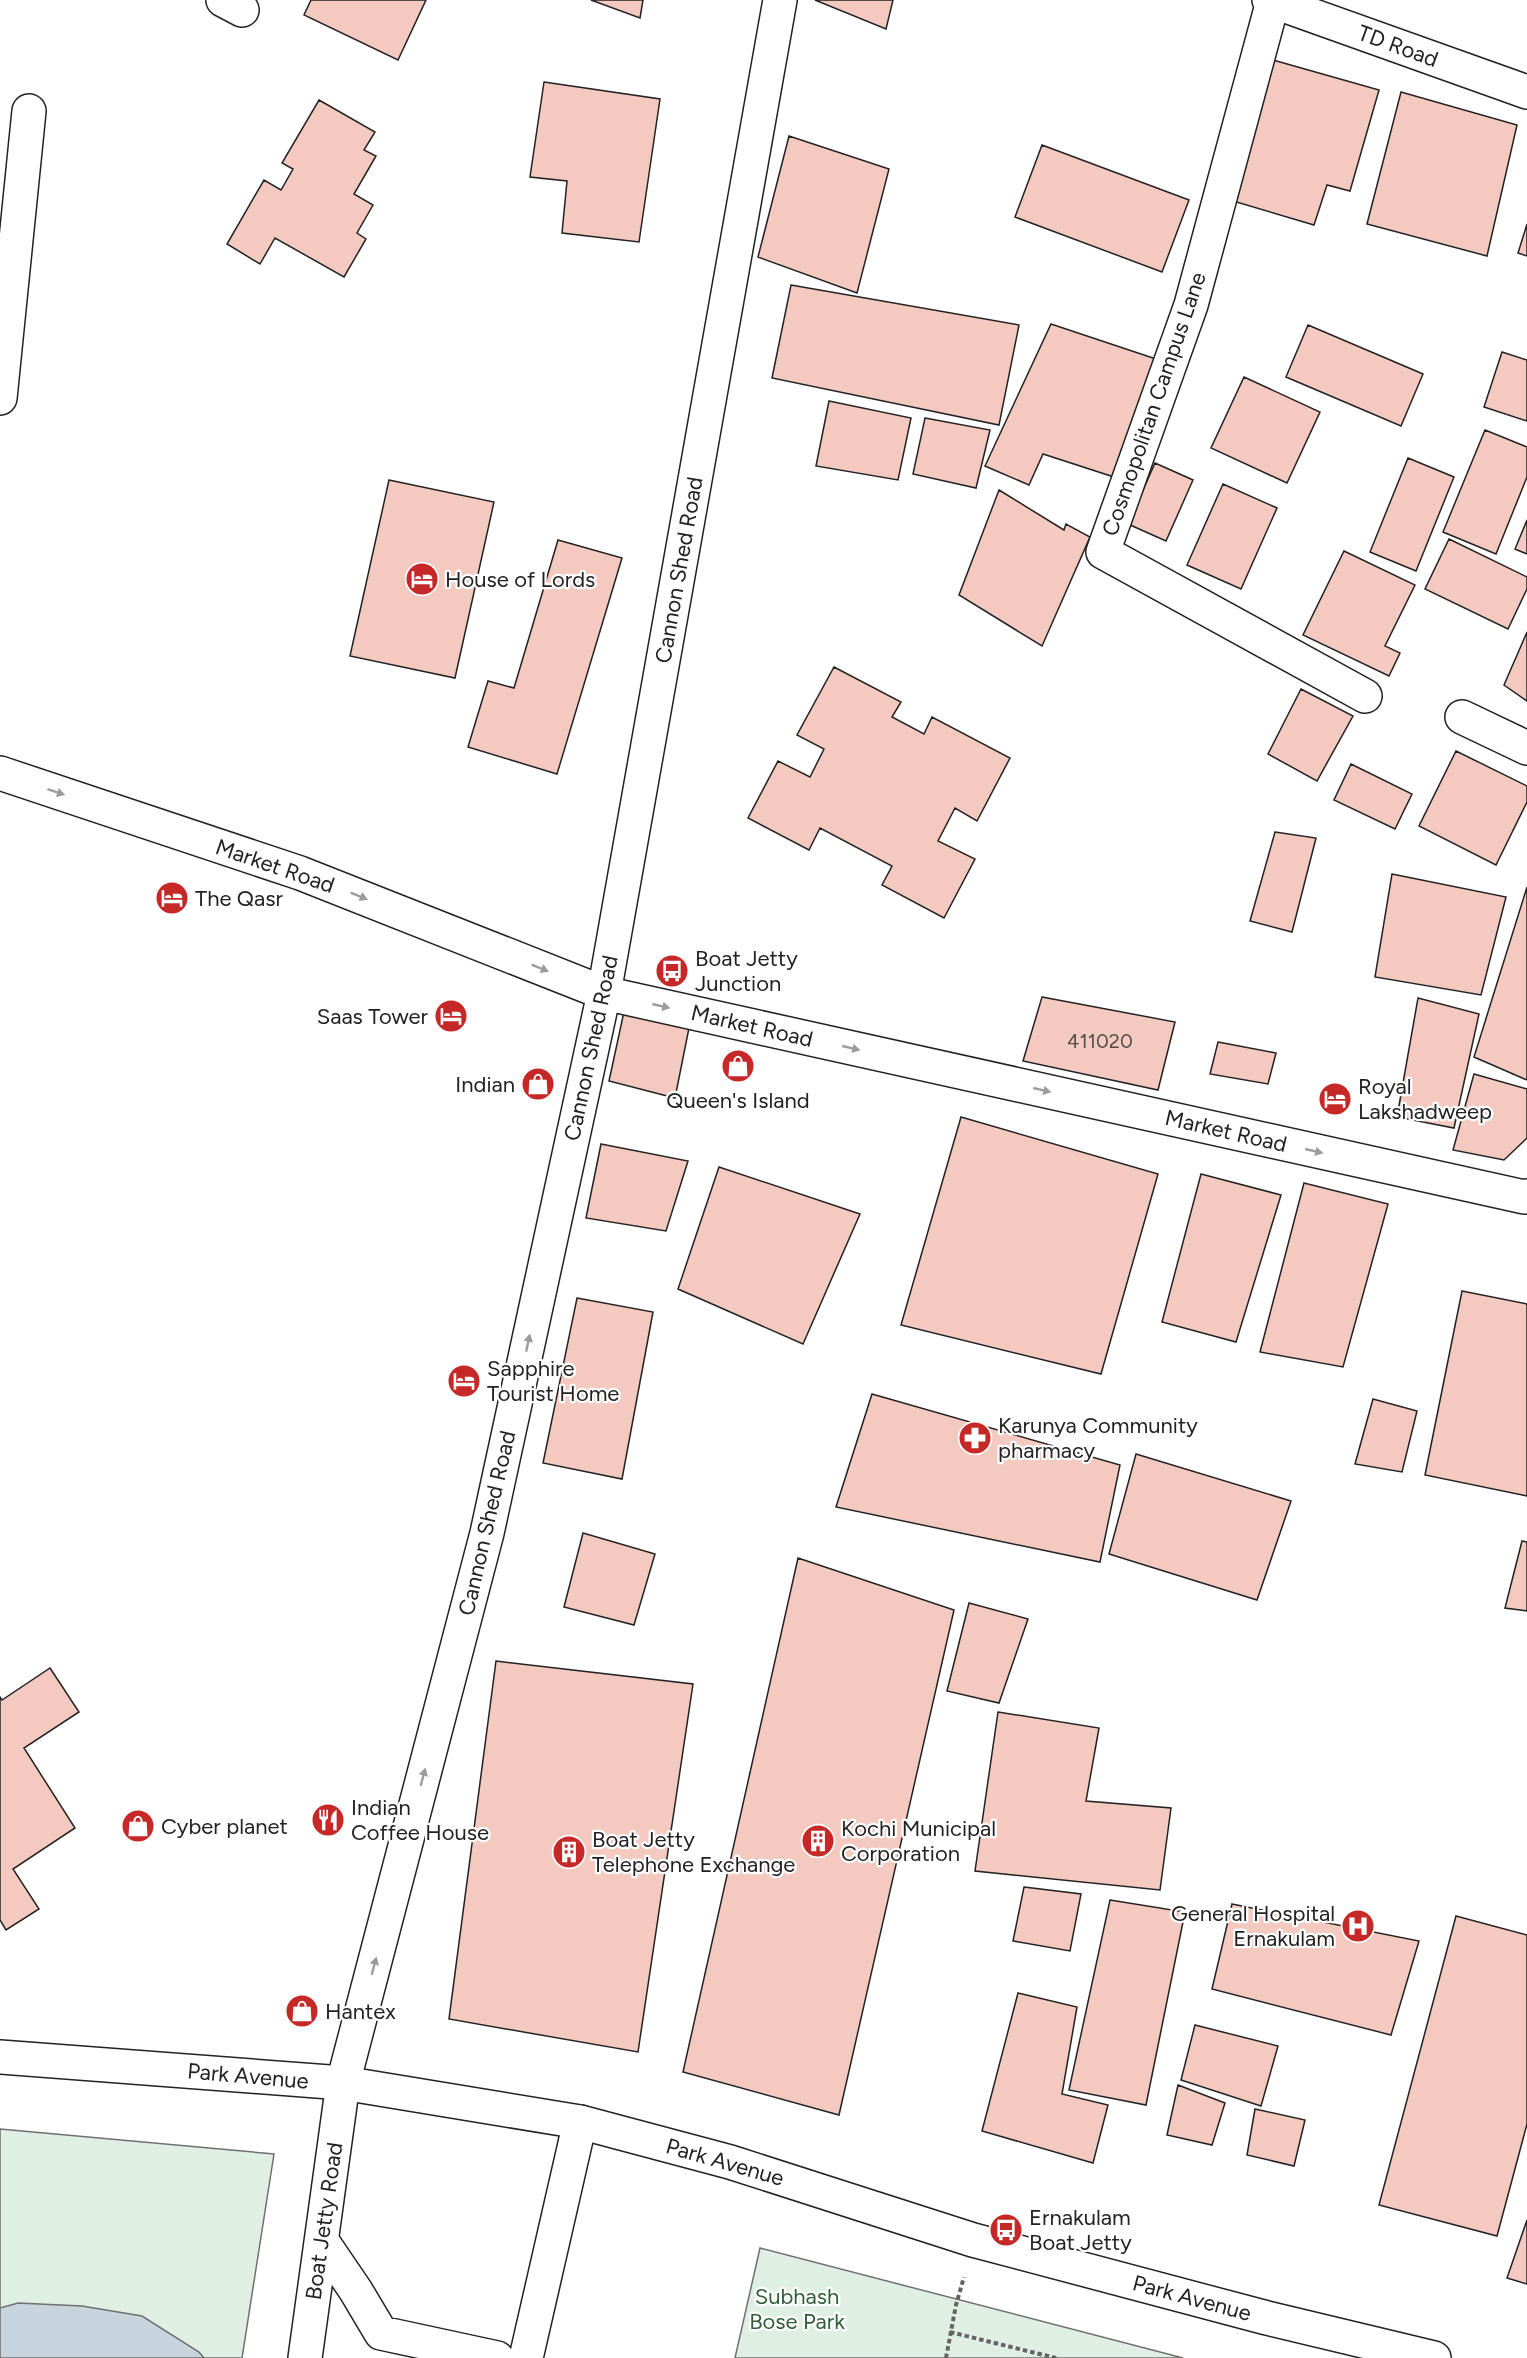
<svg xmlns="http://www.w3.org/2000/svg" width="1527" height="2358" viewBox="0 0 1527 2358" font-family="Figtree,sans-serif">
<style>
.green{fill:#e0efe3;stroke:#6f6f6f;stroke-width:1.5}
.water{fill:#c7d3dd;stroke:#6f6f6f;stroke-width:1.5}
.building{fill:#f3c9c0;stroke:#222;stroke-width:1.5}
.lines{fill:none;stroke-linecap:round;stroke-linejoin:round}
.minor-casing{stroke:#222;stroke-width:36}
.major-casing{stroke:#222;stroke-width:36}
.path{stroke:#646464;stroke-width:4;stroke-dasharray:4.5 3;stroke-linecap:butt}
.minor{stroke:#fff;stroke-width:33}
.major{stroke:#fff;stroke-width:33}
.oneway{fill:#9c9c9c}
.labels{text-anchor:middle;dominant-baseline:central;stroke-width:4.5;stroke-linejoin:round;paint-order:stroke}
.number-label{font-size:20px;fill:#564c4a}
.street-label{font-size:22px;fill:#222;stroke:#fff}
.poi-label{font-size:22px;fill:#222;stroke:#fff;text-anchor:start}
.park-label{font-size:22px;fill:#2f5e38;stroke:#fff}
</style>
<rect width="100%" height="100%" fill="#fff"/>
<path class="green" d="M0 2129 274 2154 242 2358H0Z
M760 2248 1183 2358H735Z"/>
<path class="water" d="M18 2303 82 2306 142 2316 199 2352 204 2358H0V2308Z"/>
<path class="building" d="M311 0H426L398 60 304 15Z
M591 0H643L640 18Z
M815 0H893L886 29Z
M1273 60 1379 90 1350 191 1327 185 1314 225 1233 201Z
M544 82 660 99 639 242 562 233 567 181 530 177Z
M1401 92 1517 125 1487 256 1367 224Z
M319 100 375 132 364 150 376 156 354 194 373 205 357 233 366 239 344 277 275 238 260 264 227 244 264 180 281 190 293 169 282 163Z
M789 136 889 169 857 293 758 257Z
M1042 145 1189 200 1162 272 1015 217Z
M1527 224V256L1518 253Z
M791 285 1019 325 999 425 772 378Z
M1051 324 1159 360 1114 477 1043 454 1029 485 985 466Z
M1308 325 1423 374 1401 426 1286 377Z
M1502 352 1527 360V421L1484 407Z
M1244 377 1320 412 1287 483 1211 448Z
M829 401 911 418 898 480 816 466Z
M925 418 990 430 976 488 913 474Z
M1485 430 1527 447V477L1496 554 1443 532Z
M1408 458 1454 477 1416 571 1370 552Z
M1155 463 1193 480 1166 541 1128 524Z
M389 480 494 502 455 678 350 656Z
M1223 484 1277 508 1241 589 1187 565Z
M999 490 1064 530 1066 524 1090 537 1042 646 959 595Z
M1527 520V554L1515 549Z
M1449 539 1527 577V589L1508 629 1425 589Z
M558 540 622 558 557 774 468 747 488 681 514 688Z
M1344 551 1415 585 1385 646 1400 653 1389 676 1303 635Z
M1527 632V701L1504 685Z
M834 667 901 702 892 717 924 734 932 717 1010 758 977 821 955 808 938 841 975 859 944 918 882 885 892 866 820 828 809 850 748 818 778 761 810 777 824 749 797 735Z
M1301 689 1353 716 1317 781 1268 754Z
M1456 751 1527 786V802L1496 865 1419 826Z
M1351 764 1412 794 1395 829 1334 800Z
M1275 832 1316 838 1292 932 1250 921Z
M1392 874 1506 897 1481 995 1375 977Z
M1527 887V1080L1474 1057Z
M1042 997 1175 1022 1158 1090 1023 1061Z
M1418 998 1479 1014 1454 1128 1397 1117Z
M625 1007 689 1028 675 1098 609 1081Z
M1218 1042 1276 1053 1268 1084 1210 1074Z
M1474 1074 1527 1089V1138L1504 1160 1453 1150Z
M961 1117 1158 1174 1101 1374 901 1325Z
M601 1144 688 1161 666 1231 586 1218Z
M719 1167 860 1214 803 1344 678 1289Z
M1201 1174 1281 1195 1236 1342 1162 1322Z
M1304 1183 1388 1204 1343 1367 1260 1352Z
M1462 1291 1527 1304V1496L1425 1475Z
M577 1298 653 1312 622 1479 543 1463Z
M872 1394 1120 1465 1100 1562 836 1507Z
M1373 1399 1417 1411 1402 1472 1355 1464Z
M1136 1454 1291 1501 1257 1600 1109 1554Z
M583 1533 655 1554 634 1625 564 1607Z
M1522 1541 1527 1542V1611L1505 1608Z
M798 1558 954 1610 839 2115 683 2072Z
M969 1603 1028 1619 999 1703 947 1691Z
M496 1661 693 1684 638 2052 449 2019Z
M50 1668 79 1712 24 1748 75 1828 13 1869 39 1909 6 1930 0 1920V1697L2 1700Z
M998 1712 1099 1728 1086 1801 1171 1808 1160 1890 975 1871Z
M1024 1887 1081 1894 1070 1951 1013 1941Z
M1110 1900 1185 1912 1146 2105 1069 2090Z
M1232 1904 1419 1941 1391 2035 1212 1989Z
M1456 1916 1527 1935V2124L1497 2236 1379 2205Z
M1018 1993 1077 2007 1062 2094 1108 2105 1093 2163 982 2131Z
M1195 2025 1278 2046 1261 2106 1181 2080Z
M1178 2085 1225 2103 1212 2145 1167 2135Z
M1255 2109 1305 2120 1294 2166 1247 2155Z
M1527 2220V2284L1507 2278Z"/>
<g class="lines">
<g class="minor-casing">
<path id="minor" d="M223 0 242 10
M1269 0 1527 92
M1273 1 1191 305 1103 552 1365 696
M0 398 29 111
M1462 717 1527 748
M0 773 300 873 604 993 1524 1197 1527 1196
M322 2241 356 2291 381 2333 497 2358
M305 2358 343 2083 487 1533 604 993 780 0
M526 2358 580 2122"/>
</g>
<g class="major-casing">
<path id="major" d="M0 2057 343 2083 580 2122 730 2162 973 2240 1267 2318 1434 2358"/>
</g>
<path class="path" d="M950 2332 1056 2358
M946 2358 956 2305 964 2277"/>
<use href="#minor" class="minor"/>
<use href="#major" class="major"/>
</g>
<defs><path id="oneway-solid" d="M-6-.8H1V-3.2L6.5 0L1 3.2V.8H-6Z" transform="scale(1.5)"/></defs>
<g class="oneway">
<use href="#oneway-solid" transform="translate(56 792) rotate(18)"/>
<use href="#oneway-solid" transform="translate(359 896) rotate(22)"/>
<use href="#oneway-solid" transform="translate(540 968) rotate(22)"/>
<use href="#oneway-solid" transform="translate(661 1006) rotate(13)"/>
<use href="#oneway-solid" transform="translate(851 1048) rotate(13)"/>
<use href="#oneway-solid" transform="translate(1042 1090) rotate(13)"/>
<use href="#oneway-solid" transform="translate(1314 1151) rotate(13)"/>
<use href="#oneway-solid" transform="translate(528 1343) rotate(-78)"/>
<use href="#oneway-solid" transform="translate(423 1777) rotate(-75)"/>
<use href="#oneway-solid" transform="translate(374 1966) rotate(-75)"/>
</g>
<defs>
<g id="hotel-disc" transform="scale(1.725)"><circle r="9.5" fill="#c62828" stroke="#fff"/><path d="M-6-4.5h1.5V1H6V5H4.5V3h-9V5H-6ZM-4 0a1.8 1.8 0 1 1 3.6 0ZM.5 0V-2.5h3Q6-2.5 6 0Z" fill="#fff"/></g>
<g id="bus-disc" transform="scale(1.725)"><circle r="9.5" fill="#c62828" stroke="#fff"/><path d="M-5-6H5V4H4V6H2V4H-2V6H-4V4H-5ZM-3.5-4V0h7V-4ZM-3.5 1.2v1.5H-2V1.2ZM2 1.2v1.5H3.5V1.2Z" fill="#fff"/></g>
<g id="shop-disc" transform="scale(1.725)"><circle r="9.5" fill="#c62828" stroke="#fff"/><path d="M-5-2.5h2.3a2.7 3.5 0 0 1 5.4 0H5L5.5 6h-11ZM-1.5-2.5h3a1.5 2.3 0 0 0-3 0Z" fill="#fff"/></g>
<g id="pharmacy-disc" transform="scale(1.725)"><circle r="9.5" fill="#c62828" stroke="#fff"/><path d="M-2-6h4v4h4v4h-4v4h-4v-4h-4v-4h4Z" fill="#fff"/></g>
<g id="restaurant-disc" transform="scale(1.725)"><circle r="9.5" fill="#c62828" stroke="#fff"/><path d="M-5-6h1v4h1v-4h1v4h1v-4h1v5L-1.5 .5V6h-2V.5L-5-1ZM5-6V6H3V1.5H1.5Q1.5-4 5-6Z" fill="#fff"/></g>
<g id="building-disc" transform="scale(1.725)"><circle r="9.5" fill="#c62828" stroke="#fff"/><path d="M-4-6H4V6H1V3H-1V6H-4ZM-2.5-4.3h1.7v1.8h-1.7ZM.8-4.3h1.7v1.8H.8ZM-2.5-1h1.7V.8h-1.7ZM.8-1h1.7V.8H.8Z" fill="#fff"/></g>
<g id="hospital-disc" transform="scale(1.725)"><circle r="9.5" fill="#c62828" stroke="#fff"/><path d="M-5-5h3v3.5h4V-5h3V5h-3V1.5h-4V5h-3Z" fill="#fff"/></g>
</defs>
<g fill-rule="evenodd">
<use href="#hotel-disc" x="422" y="579"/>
<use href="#hotel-disc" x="172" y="898"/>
<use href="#bus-disc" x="672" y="971"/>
<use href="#hotel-disc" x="451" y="1016"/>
<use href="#shop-disc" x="738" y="1066"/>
<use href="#shop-disc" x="538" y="1084"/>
<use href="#hotel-disc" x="1335" y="1099"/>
<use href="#hotel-disc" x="464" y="1381"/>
<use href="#pharmacy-disc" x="975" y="1438"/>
<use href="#restaurant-disc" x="328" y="1820"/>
<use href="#shop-disc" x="138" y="1826"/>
<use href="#building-disc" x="818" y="1841"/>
<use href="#building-disc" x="569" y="1852"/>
<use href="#hospital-disc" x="1358" y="1926"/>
<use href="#shop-disc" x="302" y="2011"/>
<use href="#bus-disc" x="1006" y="2230"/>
</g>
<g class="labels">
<g class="number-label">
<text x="1100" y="1041">411020</text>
</g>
<g class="street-label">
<text transform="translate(1398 46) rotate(20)">TD Road</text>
<text transform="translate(1154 404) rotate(-71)">Cosmopolitan Campus Lane</text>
<text transform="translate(679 570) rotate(-80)">Cannon Shed Road</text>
<text transform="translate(275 866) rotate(19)">Market Road</text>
<text transform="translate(752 1026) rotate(13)">Market Road</text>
<text transform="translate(591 1048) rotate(-78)">Cannon Shed Road</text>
<text transform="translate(1226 1131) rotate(13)">Market Road</text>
<text transform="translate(487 1523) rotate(-77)">Cannon Shed Road</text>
<text transform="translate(248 2076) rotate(5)">Park Avenue</text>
<text transform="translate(725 2162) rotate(16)">Park Avenue</text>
<text transform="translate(324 2221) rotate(-82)">Boat Jetty Road</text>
<text transform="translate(1192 2298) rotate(15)">Park Avenue</text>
</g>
<g class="poi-label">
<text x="445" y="579">House of Lords</text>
<text x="195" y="898">The Qasr</text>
<text x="695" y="958">Boat Jetty<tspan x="695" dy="25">Junction</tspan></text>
<text x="428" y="1016" text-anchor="end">Saas Tower</text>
<text x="515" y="1084" text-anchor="end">Indian</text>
<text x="1358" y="1086">Royal<tspan x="1358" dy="25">Lakshadweep</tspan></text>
<text x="738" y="1100" text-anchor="middle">Queen's Island</text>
<text x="487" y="1368">Sapphire<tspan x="487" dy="25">Tourist Home</tspan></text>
<text x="998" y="1425">Karunya Community<tspan x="998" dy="25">pharmacy</tspan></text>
<text x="351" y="1807">Indian<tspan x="351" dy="25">Coffee House</tspan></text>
<text x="161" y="1826">Cyber planet</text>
<text x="841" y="1828">Kochi Municipal<tspan x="841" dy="25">Corporation</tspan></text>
<text x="592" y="1839">Boat Jetty<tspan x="592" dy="25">Telephone Exchange</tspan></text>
<text x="1335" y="1913" text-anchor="end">General Hospital<tspan x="1335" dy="25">Ernakulam</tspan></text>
<text x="325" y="2011">Hantex</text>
<text x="1029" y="2217">Ernakulam<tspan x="1029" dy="25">Boat Jetty</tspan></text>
</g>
<g class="park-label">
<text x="797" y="2296">Subhash<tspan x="797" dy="25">Bose Park</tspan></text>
</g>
</g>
</svg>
